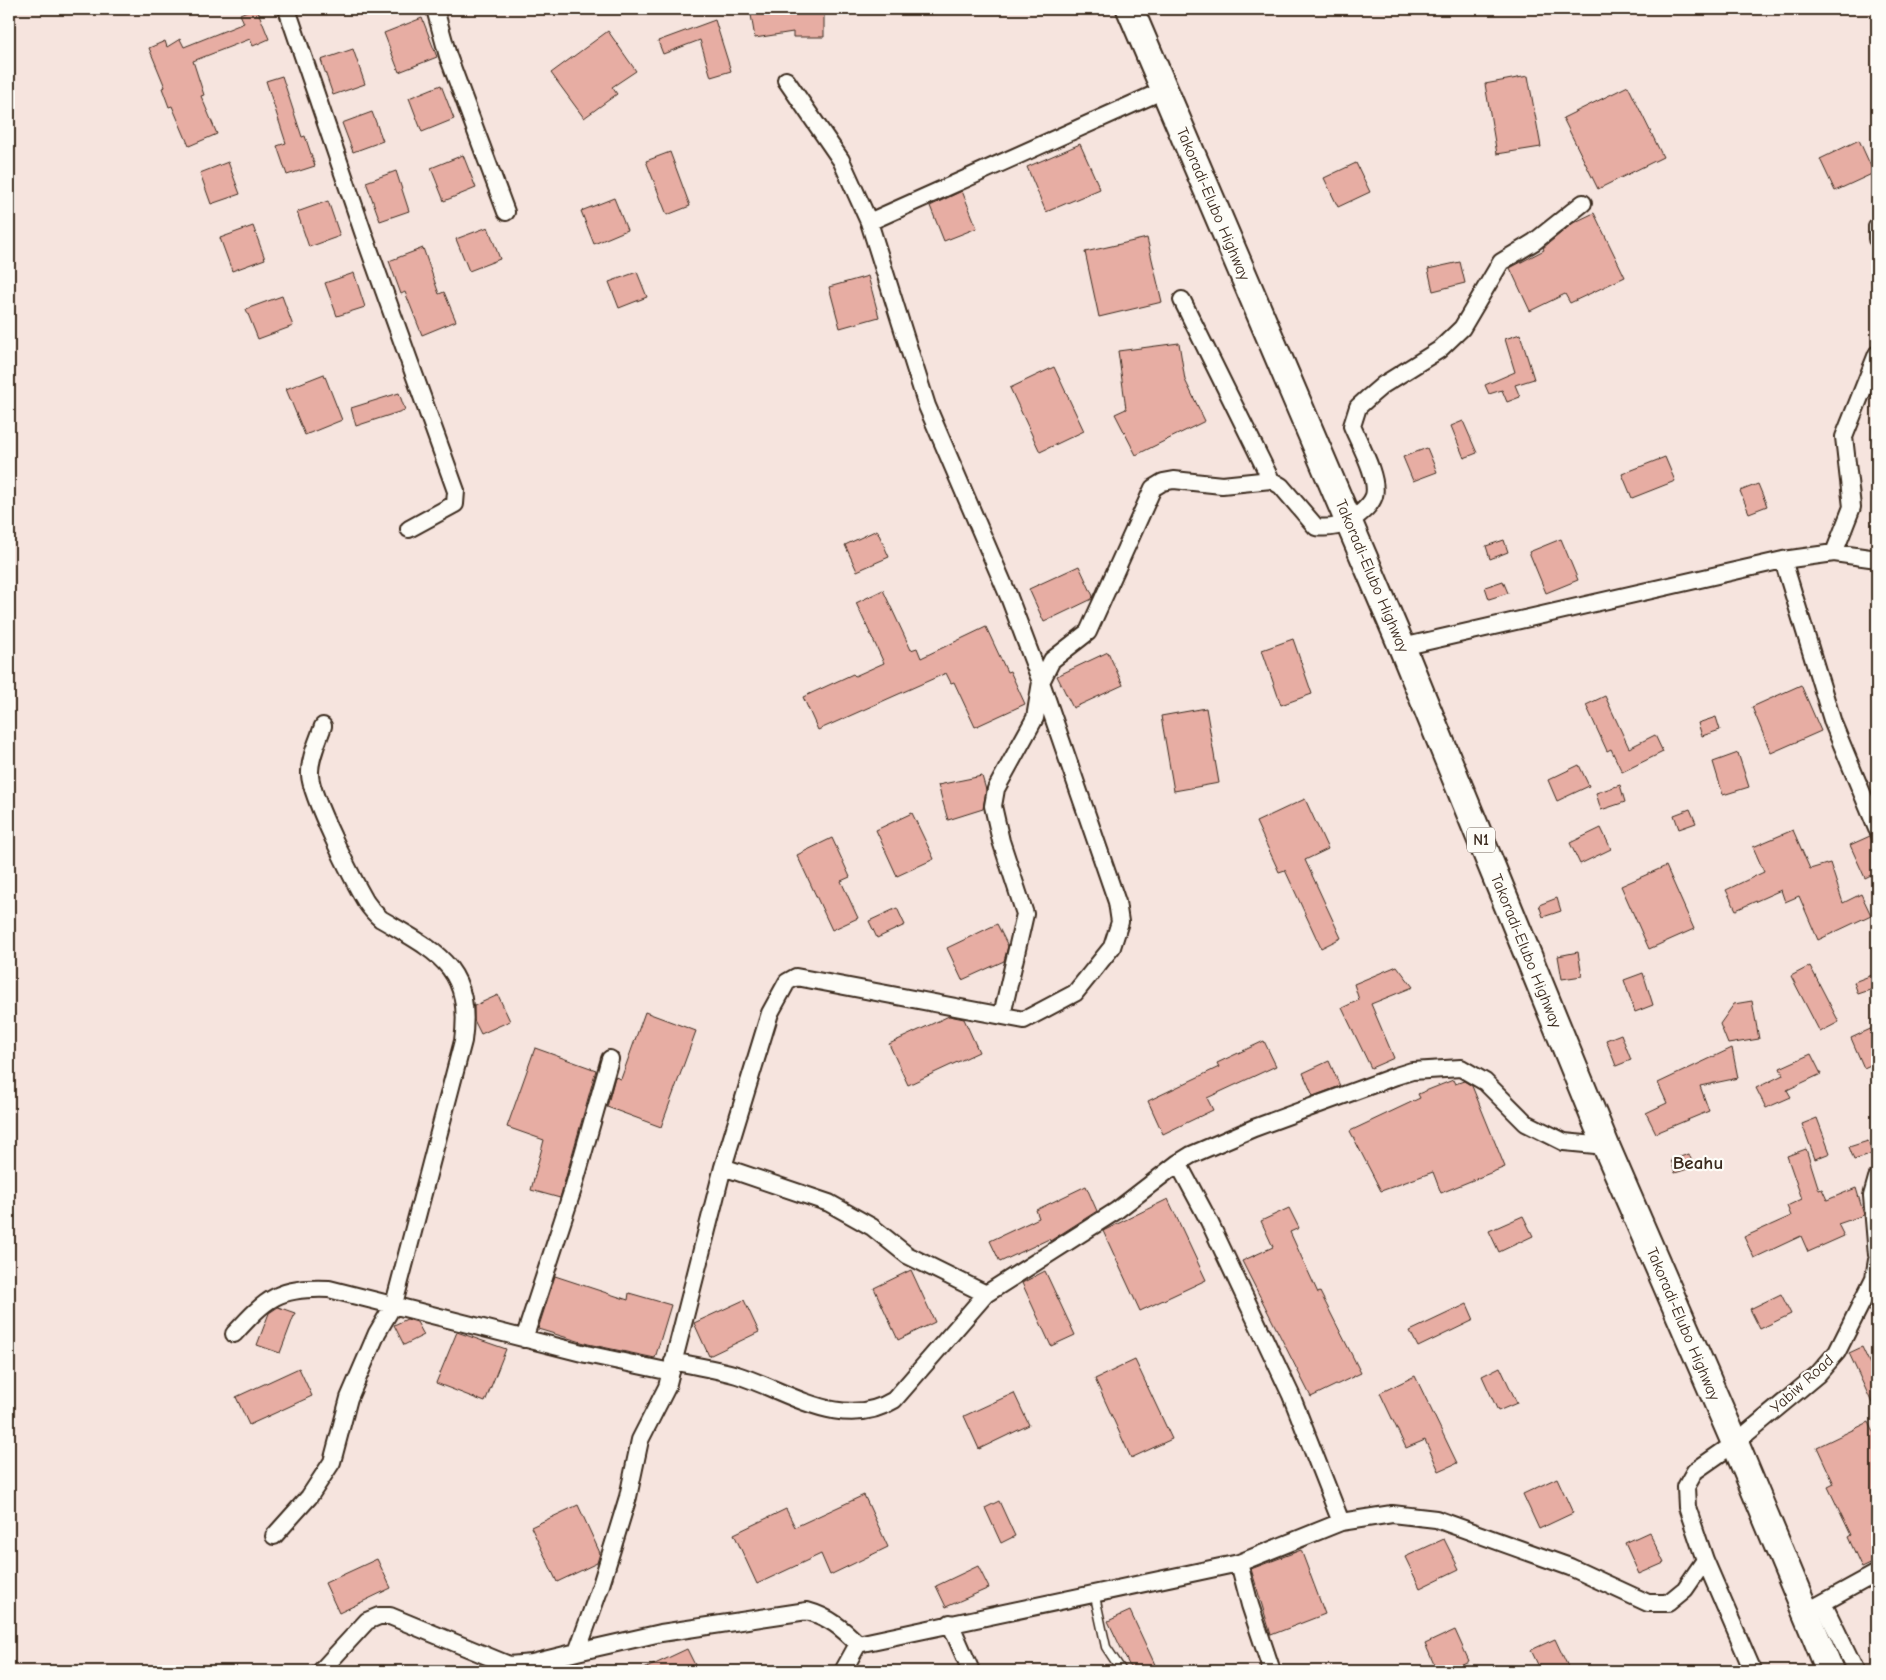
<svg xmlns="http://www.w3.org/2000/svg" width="1886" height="1680" viewBox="0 0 1886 1680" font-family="'Comic Neue',sans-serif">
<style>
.building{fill:#e7ada3;stroke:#3b2a1e}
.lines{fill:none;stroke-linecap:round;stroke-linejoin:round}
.service-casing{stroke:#3b2a1e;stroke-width:11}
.minor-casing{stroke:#3b2a1e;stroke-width:20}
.trunk-casing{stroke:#3b2a1e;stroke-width:30}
.service{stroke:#fdfcf7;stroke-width:8}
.minor{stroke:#fdfcf7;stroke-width:16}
.trunk{stroke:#fdfcf7;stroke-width:26}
.labels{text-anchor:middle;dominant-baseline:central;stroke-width:4.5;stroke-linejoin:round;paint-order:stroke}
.shield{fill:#fdfcf7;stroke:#75695f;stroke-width:1}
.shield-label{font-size:15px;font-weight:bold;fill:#3b2a1e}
.street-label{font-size:16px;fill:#3b2a1e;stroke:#fdfcf7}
.quarter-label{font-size:19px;font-weight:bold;fill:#3b2a1e;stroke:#fdfcf7}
</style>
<rect width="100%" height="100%" fill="#f6e4de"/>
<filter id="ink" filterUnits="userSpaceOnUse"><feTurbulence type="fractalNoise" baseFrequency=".02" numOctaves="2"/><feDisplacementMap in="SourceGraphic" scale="10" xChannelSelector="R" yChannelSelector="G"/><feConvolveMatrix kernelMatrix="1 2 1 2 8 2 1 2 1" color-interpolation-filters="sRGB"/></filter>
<g filter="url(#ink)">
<path class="building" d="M252 9H257L269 39 253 46 250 39 193 61 204 95 201 96 217 134 189 146 172 106 169 107 162 88 165 87 149 48 165 41 167 47 180 39 184 47 244 23 240 14Z
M750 9H824V37H793V32L755 38Z
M422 18 437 57 399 72 384 33Z
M715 20 731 71 711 77 700 40 663 54 658 41Z
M608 31 636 71 612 87 617 94 584 118 551 73Z
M353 49 365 84 333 95 321 60Z
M282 76 302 137 305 136 315 166 287 175 277 146 286 143 266 81Z
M1528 76 1541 147 1497 154 1485 84Z
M441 85 454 119 422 132 409 98Z
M1628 86 1663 157 1598 189 1563 118Z
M372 112 383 141 353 152 342 123Z
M1859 140 1874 173 1835 191 1820 159Z
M1080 144 1100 189 1046 212 1027 167Z
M670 152 690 206 667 215 646 161Z
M463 155 476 188 444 201 431 168Z
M228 162 240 194 211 204 200 173Z
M1356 163 1370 192 1338 207 1324 178Z
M396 171 409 211 380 221 366 182Z
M962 191 977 228 944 241 930 206Z
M614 198 627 230 594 244 581 211Z
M328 201 340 236 309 247 297 212Z
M1594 213 1625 277 1570 303 1565 294 1530 311 1510 268 1544 250 1543 248 1573 223Z
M253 226 265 259 232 271 220 238Z
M488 227 500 259 469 271 456 239Z
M1147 238 1162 302 1099 317 1085 252Z
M423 248 439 294 444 292 456 321 422 335 405 292 401 294 389 261Z
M1460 262 1465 283 1433 291 1428 269Z
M637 272 647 297 619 308 609 282Z
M354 273 365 307 337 316 325 283Z
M868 276 879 317 840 328 829 287Z
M282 296 293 326 258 339 246 309Z
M1520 334 1534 379 1515 385 1520 397 1507 402 1502 390 1489 394 1485 385 1515 372 1505 339Z
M1179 343 1185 380 1205 421 1136 455 1115 414 1126 409 1118 351Z
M1054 367 1084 431 1040 452 1010 388Z
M324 374 342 420 305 435 286 389Z
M399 393 405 410 356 426 351 408Z
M1463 421 1477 453 1464 458 1451 426Z
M1427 448 1437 472 1413 481 1403 457Z
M1665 457 1675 481 1632 498 1622 474Z
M1758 484 1767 506 1749 513 1740 491Z
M877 530 889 557 857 571 845 545Z
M1561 539 1578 580 1546 593 1529 552Z
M1504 540 1508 552 1490 559 1486 546Z
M1079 566 1093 596 1092 599 1044 622 1029 589Z
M1503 581 1508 593 1489 599 1485 587Z
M883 590 911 650 917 648 921 658 986 627 1007 672 1010 671 1025 704 975 727 954 682 951 683 946 673 818 730 803 697 853 674 855 676 884 663 856 603Z
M1293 639 1312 694 1281 705 1262 650Z
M1108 652 1123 685 1073 708 1057 676Z
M1801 685 1821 731 1771 753 1752 707Z
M1605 696 1629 748 1655 735 1663 752 1622 772 1611 749 1607 751 1586 705Z
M1206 708 1219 783 1174 791 1161 716Z
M1716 717 1720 730 1702 736 1698 723Z
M1738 753 1749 787 1723 795 1713 762Z
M1579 765 1589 786 1557 801 1548 780Z
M982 776 986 790 983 809 948 820 938 785Z
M1620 785 1625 802 1601 810 1596 793Z
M1305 799 1328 849 1305 860 1341 938 1321 948 1285 870 1279 872 1256 822Z
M1690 809 1696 823 1679 829 1674 815Z
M912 813 934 859 897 876 876 830Z
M1601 828 1611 849 1580 864 1570 843Z
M1793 830 1810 869 1830 863 1843 903 1861 894 1871 915 1818 940 1799 896 1785 902 1781 890 1736 910 1726 890 1764 872 1753 847Z
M1870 836 1877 852V872L1865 878 1850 845Z
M832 838 850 877 841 881 858 918 832 930 797 855Z
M1666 866 1694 929 1649 949 1621 886Z
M1557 898 1561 911 1543 917 1539 905Z
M897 908 905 925 877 938 869 921Z
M997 924 1008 946 1004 961 962 980 947 948Z
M1578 952 1582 976 1562 979 1558 956Z
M1397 966 1413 987 1371 1004 1394 1058 1371 1068 1342 1008 1359 1000 1354 984Z
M1810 966 1839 1022 1820 1032 1791 976Z
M1643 973 1653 1005 1635 1012 1624 980Z
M1872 975 1876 988 1858 994 1854 982Z
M498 995 510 1021 481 1034 474 1020V1006Z
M1752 1001 1759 1039 1728 1044 1720 1024 1734 1004Z
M645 1012 696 1031 661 1127 607 1107 615 1077 621 1079Z
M949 1016 964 1019 979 1052 908 1085 889 1044Z
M1877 1026V1062L1864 1068 1851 1038Z
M1621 1034 1631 1060 1616 1066 1606 1040Z
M1264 1041 1276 1066 1207 1098 1213 1110 1163 1134 1148 1101 1219 1067 1217 1063Z
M535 1048 596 1070 560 1198 531 1190 544 1140 507 1127Z
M1732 1048 1738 1078 1700 1086 1709 1111 1656 1133 1646 1113 1667 1103 1658 1083Z
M1811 1054 1821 1074 1787 1090 1791 1097 1766 1108 1756 1088 1783 1075 1780 1068Z
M1329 1061 1340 1086 1313 1096 1303 1073Z
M1453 1080 1455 1084 1464 1081 1472 1086 1505 1167 1441 1193 1433 1172 1381 1191 1350 1131 1420 1098 1418 1094Z
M1817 1118 1830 1153 1815 1159 1802 1124Z
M1868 1141 1872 1154 1854 1160 1849 1147Z
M1806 1149 1819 1190 1822 1189 1827 1200 1856 1188 1864 1215 1838 1224 1844 1236 1808 1252 1801 1236 1754 1258 1744 1237 1791 1216 1787 1206 1802 1199 1787 1156Z
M1689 1154 1694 1167 1675 1173 1671 1160Z
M1086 1186 1097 1211 1050 1241 1049 1239 1000 1262 990 1241 1039 1218 1036 1210Z
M1168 1199 1206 1280 1140 1311 1103 1231Z
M1289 1208 1299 1228 1290 1232 1318 1293 1320 1292 1361 1373 1311 1397 1242 1261 1273 1247 1261 1221Z
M1523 1216 1533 1236 1499 1252 1489 1231Z
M911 1270 935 1322 898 1340 874 1288Z
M1045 1271 1075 1335 1051 1346 1022 1283Z
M555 1276 628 1300 629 1293 671 1305 655 1358 588 1344 538 1329Z
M1781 1294 1791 1314 1760 1329 1750 1309Z
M744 1300 759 1332 709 1356 694 1323Z
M1467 1304 1474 1320 1418 1347 1410 1331Z
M278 1307 295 1313 280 1353 257 1345 269 1313Z
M407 1319 417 1322 424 1335 404 1345 394 1325Z
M457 1332 506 1349 485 1402 436 1383Z
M1862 1347 1877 1379V1414L1849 1353Z
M1135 1360 1172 1439 1131 1458 1095 1379Z
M1500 1367 1517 1403 1498 1411 1482 1376Z
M299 1368 312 1396 249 1425 236 1397Z
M1415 1376 1457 1463 1439 1471 1425 1440 1406 1448 1380 1393Z
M1014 1393 1029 1425 979 1449 964 1416Z
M1869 1422 1877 1439V1561L1862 1568 1848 1537 1851 1535 1828 1487 1834 1484 1817 1447Z
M1557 1478 1573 1513 1539 1529 1523 1494Z
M864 1495 888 1547 830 1575 821 1554 757 1584 734 1534 786 1509 795 1527Z
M999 1501 1015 1536 1001 1543 985 1508Z
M578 1505 600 1553 597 1563 557 1582 531 1527Z
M1649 1532 1664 1563 1639 1574 1625 1543Z
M1444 1539 1459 1569 1420 1588 1405 1557Z
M1301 1550 1325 1614 1271 1635 1251 1569Z
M377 1559 391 1588 339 1613 325 1583Z
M978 1566 989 1588 946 1607 936 1586Z
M1130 1611 1158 1671H1132L1108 1621Z
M1455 1630 1469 1661 1447 1671H1437L1425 1644Z
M1555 1639 1570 1671H1541L1531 1650Z
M687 1649 698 1671H640Z"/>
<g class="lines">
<g class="service-casing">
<path id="service" d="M1094 1592 1106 1647 1122 1671"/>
</g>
<g class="minor-casing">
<path id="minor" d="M287 9 364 235 456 491 455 504 409 529
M435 9 448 56 506 212
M869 222 1164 90
M1877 226V239
M1182 300 1271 480
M1834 553 1852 507 1844 437 1877 354
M1783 560 1834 553 1877 559
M1402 647 1783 560 1833 723 1877 829
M1002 1015 1025 914 1001 841 993 806 996 789 1035 718 1041 682 1052 660 1088 632 1153 488 1163 482 1174 480 1222 485 1271 480 1281 486 1316 527C1329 529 1346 526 1356 517 1363 511 1371 505 1374 496 1379 478 1359 443 1352 426L1358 407 1369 397 1383 385 1439 350 1462 328 1501 262 1534 242 1583 203
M1178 1163 1209 1221 1291 1395 1341 1522
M723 1167 829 1203 872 1227 907 1255 986 1294
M1877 1178 1872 1196 1877 1255
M234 1334C267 1298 278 1287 329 1289L586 1354 671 1372
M524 1339 573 1189 610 1059
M673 1361C694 1366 717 1369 737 1375 788 1391 842 1432 894 1400L986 1294 1116 1211 1178 1163 1191 1155 1254 1128 1396 1076 1412 1071 1461 1068 1485 1082 1526 1123 1564 1142 1606 1146
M274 1536 309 1497 332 1462 349 1398 377 1333 394 1304 463 1041C473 967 437 952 381 919 375 914 370 908 366 902 353 880 311 797 310 775 309 759 318 741 323 726
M1705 1560 1753 1671
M1239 1563 1250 1605 1272 1671
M1823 1603 1856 1671
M1806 1612 1877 1573
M950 1623 971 1671
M577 1652 661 1633 807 1611C829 1617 842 1628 858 1644
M321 1671 367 1621 379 1616H390L509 1665 532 1663 577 1652 601 1585 628 1497 640 1440 667 1387 723 1167 770 1013 787 982 796 977 807 979 1024 1020 1075 993 1112 947 1120 922 1117 902 1041 682 1009 597 927 406 869 222 841 160 786 80
M843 1671 858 1644 1239 1563 1341 1522 1392 1514 1436 1519 1570 1567 1648 1603H1668L1685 1589 1705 1560 1687 1507 1686 1487 1695 1471 1735 1443 1818 1374 1837 1352 1874 1278 1877 1260"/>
</g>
<g class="trunk-casing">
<path id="trunk" d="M1130 9 1402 647 1606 1146 1735 1443 1830 1671"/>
</g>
<use href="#service" class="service"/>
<use href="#minor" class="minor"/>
<use href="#trunk" class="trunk"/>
</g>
</g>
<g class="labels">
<rect class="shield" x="1467" y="827.5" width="28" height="25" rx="4"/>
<g class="shield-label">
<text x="1481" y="840">N1</text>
</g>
<g class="street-label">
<text transform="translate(1213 204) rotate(67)">Takoradi-Elubo Highway</text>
<text transform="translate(1372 576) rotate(67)">Takoradi-Elubo Highway</text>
<text transform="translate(1526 951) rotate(68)">Takoradi-Elubo Highway</text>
<text transform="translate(1683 1324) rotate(67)">Takoradi-Elubo Highway</text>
<text transform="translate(1802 1384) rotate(-42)">Yabiw Road</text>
</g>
<g class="quarter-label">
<text x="1698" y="1163">Beahu</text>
</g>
</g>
<rect width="1886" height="1680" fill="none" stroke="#fdfcf7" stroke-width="30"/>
<rect x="15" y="15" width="1856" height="1650" fill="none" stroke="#3b2a1e" stroke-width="2" filter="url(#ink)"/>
</svg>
